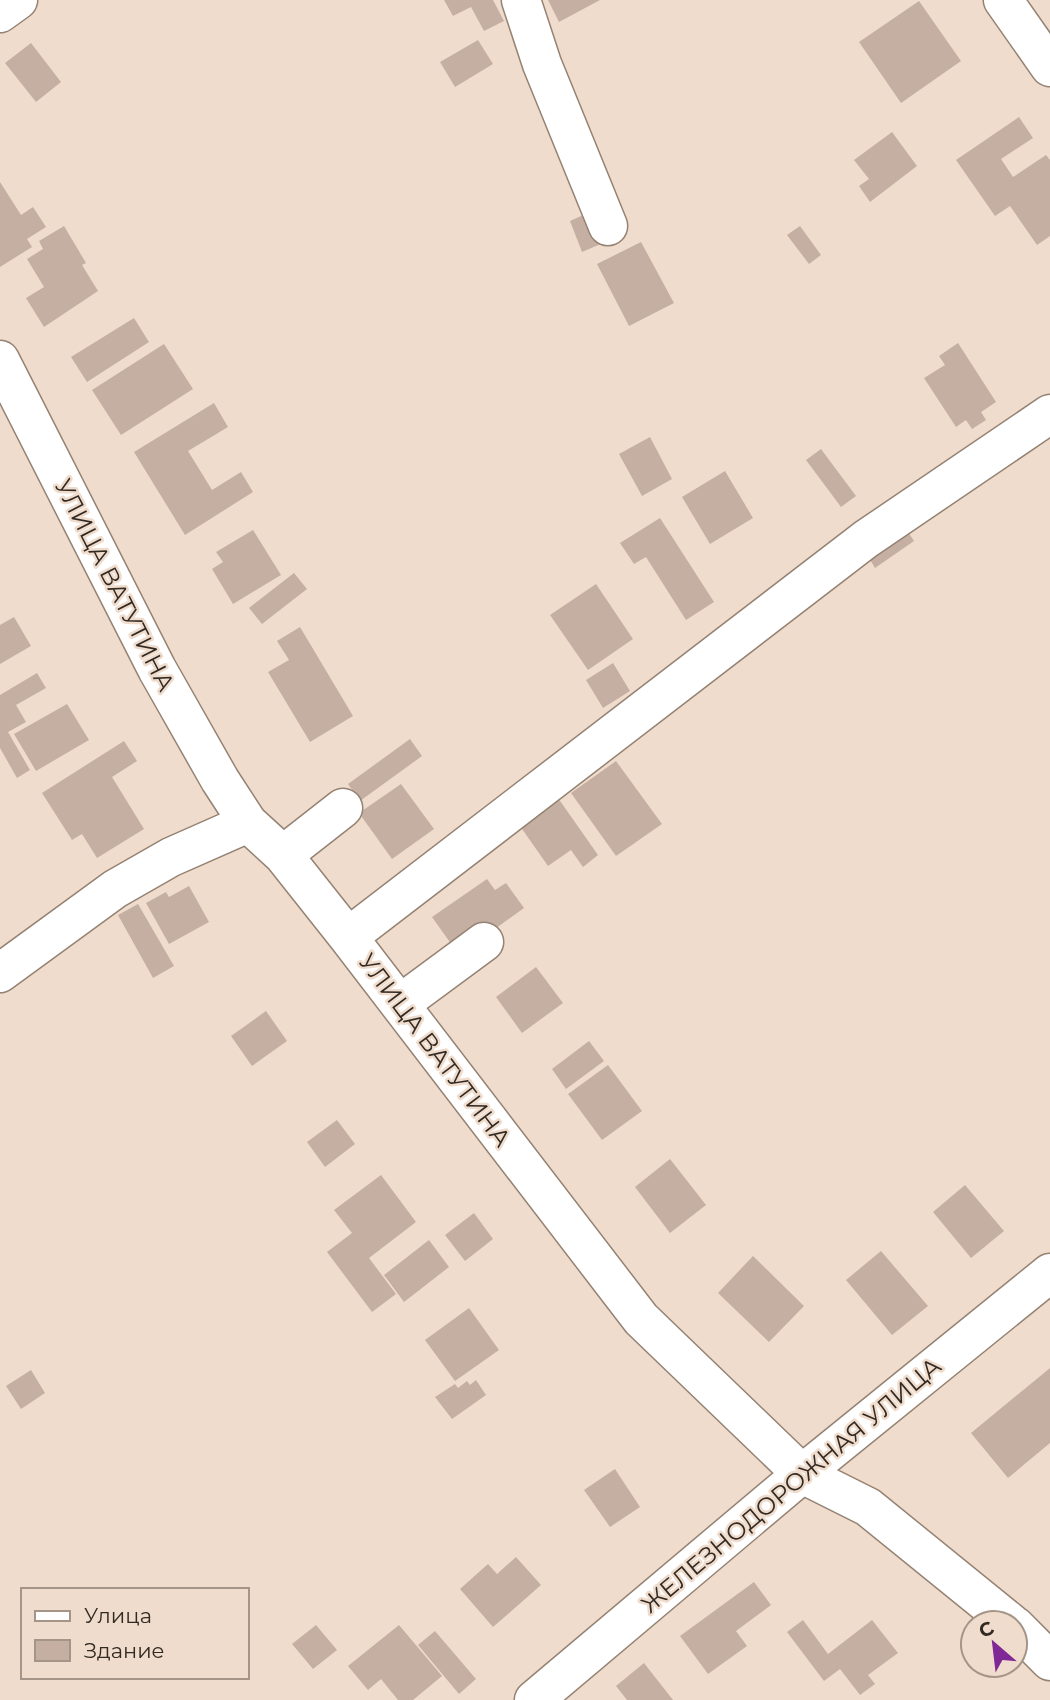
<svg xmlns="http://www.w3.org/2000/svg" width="1050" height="1700" viewBox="0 0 1050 1700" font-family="Montserrat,sans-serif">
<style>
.building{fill:#c5afa2}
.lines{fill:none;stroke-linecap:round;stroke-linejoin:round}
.minor-casing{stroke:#948273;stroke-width:41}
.minor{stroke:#fff;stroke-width:38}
.labels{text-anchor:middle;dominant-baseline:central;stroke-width:5;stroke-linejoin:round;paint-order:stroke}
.street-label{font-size:24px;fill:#312a23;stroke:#f0dccc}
</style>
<rect width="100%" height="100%" fill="#f0dccc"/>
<path class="building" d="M444 0H493L504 21 484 31 471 7 453 16Z
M548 0H600L559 22Z
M919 1 961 61 901 103 859 42Z
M478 40 493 64 455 87 440 62Z
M31 43 61 82 36 102 5 63Z
M1019 117 1033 138 1001 159 1013 177 1046 155 1050 160V236L1037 245 1010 206 995 216 956 160Z
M892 132 917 166 870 202 859 186 869 179 854 160Z
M0 182 21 215 33 207 46 227 27 239 32 247 0 267Z
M590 212 603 243 582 252 570 221Z
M64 226 86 263 82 265 98 291 44 327 26 298 44 287 27 259 43 249 39 241Z
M800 226 821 255 809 264 787 235Z
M641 242 674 303 629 326 597 264Z
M134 318 149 342 87 382 71 357Z
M958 343 996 402 981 412 986 420 972 429 966 420 956 427 924 378 945 365 939 356Z
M164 344 193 389 121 435 92 390Z
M214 403 228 427 188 451 212 490 241 472 253 492 185 535 134 452Z
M650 437 672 479 642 496 619 454Z
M821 449 856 496 841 507 806 460Z
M725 471 753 518 710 544 682 497Z
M660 518 714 602 686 620 646 557 634 564 620 543Z
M904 526 914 541 875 568 865 551Z
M253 530 281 575 233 604 212 569 223 562 216 552Z
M294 573 307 589 262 624 249 608Z
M596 584 633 639 588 670 550 615Z
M14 617 31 646 0 664V625Z
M300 627 353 716 310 742 268 672 289 660 277 641Z
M613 663 630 691 603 708 586 680Z
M37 673 46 688 16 705 26 722 8 732 30 770 17 778 0 748V695Z
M67 704 89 740 36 771 14 734Z
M410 739 422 756 360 801 348 784Z
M124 741 137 761 112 777 144 829 97 858 82 834 72 840 42 793Z
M616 761 662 824 616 856 571 793Z
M401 784 434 829 392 859 359 813Z
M558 798 598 855 583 867 571 850 548 866 520 826Z
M487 879 495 890 506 883 524 908 459 955 432 917Z
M189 886 209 922 169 944 146 903 166 892 169 897Z
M138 904 174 966 153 978 118 915Z
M536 967 563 1003 522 1033 496 997Z
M266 1011 287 1041 252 1066 231 1036Z
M589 1041 604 1061 566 1089 552 1069Z
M608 1065 642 1111 602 1140 568 1094Z
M337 1120 355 1144 325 1167 307 1142Z
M670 1159 706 1205 670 1233 635 1187Z
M381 1175 416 1222 369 1258 396 1294 372 1312 327 1252 352 1233 334 1210Z
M965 1185 1004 1231 971 1258 933 1212Z
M474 1213 493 1239 465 1261 445 1235Z
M429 1240 449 1267 404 1302 384 1275Z
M881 1251 928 1306 892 1335 846 1280Z
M753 1256 804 1306 769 1342 718 1293Z
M469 1308 499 1350 455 1381 425 1340Z
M1050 1368V1443L1008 1478 971 1433Z
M31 1370 45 1393 21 1409 6 1386Z
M476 1380 486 1395 452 1419 435 1397 455 1384 458 1388 467 1381 470 1385Z
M615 1469 640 1507 610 1527 584 1490Z
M516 1557 541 1585 493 1627 460 1589 488 1564 497 1574Z
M754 1582 771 1605 736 1631 747 1646 708 1674 680 1636Z
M803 1620 828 1654 872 1620 898 1653 868 1675 875 1684 860 1695 840 1669 824 1681 787 1632Z
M316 1625 337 1650 313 1669 292 1644Z
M399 1625 442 1676 413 1700H398L381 1679 368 1690 348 1666Z
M435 1631 476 1679 459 1694 418 1645Z
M644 1663 673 1700H627L616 1686Z"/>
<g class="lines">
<g class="minor-casing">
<path id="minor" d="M521 0 542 64 608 226
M1003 0 1050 67
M0 13 18 0
M0 360 157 669 220 780 248 823 283 855 348 937 641 1319 802 1474 868 1507 1011 1623
M283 855 343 808
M348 937 866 539 1050 414
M0 973 115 889 171 857 248 823
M400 1004 484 942
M1015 1626 1050 1661
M534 1700 802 1474 1050 1273"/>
</g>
<use href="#minor" class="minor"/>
</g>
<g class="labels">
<g class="street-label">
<text transform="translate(115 585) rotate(63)">УЛИЦА ВАТУТИНА</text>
<text transform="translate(435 1050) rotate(53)">УЛИЦА ВАТУТИНА</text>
<text transform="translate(791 1485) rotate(-40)">ЖЕЛЕЗНОДОРОЖНАЯ УЛИЦА</text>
</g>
</g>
<rect x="21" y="1588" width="228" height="91" fill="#f0dccc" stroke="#a49588" stroke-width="2"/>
<rect x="35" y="1611" width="35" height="10" fill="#ffffff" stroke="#a49588" stroke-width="2"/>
<text x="84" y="1623" font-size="21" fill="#312a23">Улица</text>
<rect x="35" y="1640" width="35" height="21" fill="#c5afa2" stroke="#a49588" stroke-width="2"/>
<text x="84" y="1658" font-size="21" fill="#312a23">Здание</text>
<g transform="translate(994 1644) rotate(332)"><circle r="33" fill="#f0dccc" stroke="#a49588" stroke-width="2"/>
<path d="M0-5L12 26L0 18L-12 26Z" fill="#7f2896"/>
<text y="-10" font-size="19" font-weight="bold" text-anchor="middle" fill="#312a23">С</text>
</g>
</svg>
